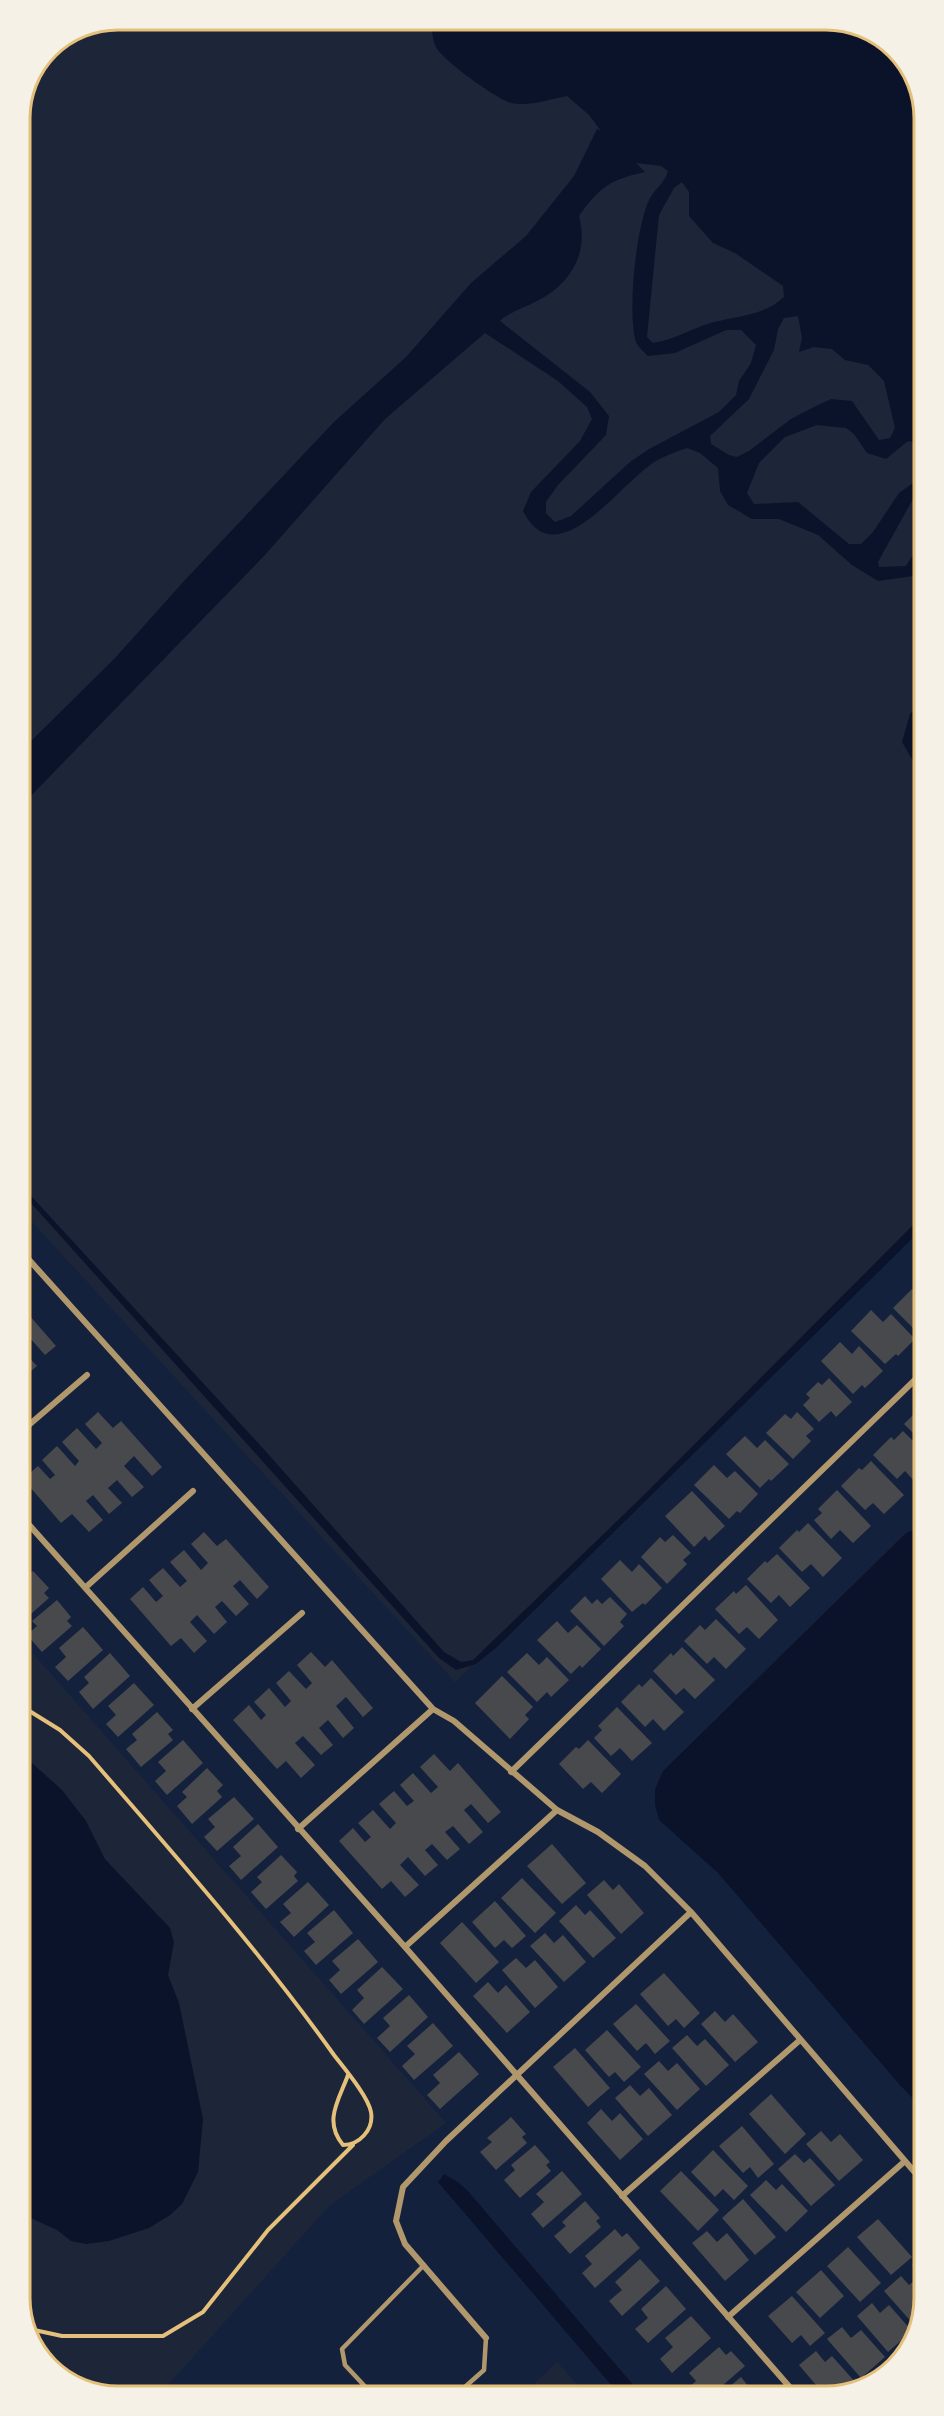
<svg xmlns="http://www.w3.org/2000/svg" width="944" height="2416" viewBox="0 0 944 2416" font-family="'Source Sans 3',sans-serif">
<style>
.green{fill:#1d2539}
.water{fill:#0b132b;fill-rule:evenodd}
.building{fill:#48494c}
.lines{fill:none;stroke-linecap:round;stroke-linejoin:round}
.path{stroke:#e5c07b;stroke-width:4}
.service{stroke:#b1986c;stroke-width:4.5}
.minor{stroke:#b1986c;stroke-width:6}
.rim{fill:none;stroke:#e5c07b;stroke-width:3}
</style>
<rect width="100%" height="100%" fill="#14213d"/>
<path class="green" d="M118 20H832L886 40 919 87 922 1219 455 1682 22 1211 20 112 49 48Z
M23 1642 446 2123 330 2205 158 2396H112L58 2376 25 2329Z
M557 2362 585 2393 523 2394Z"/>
<path class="water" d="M431 20H832L886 40 919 87 920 443 908 441 886 459 867 453 854 434 846 428 817 425 785 437 759 463 747 493 754 504 798 502 849 544H861L873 532 899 493 920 478V495L913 499 878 562 879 567 906 566 920 544 921 582 913 576 878 581 852 565 818 535 779 519H752L728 505 720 491 718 468 700 453 687 448C676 452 663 456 653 463 619 485 556 577 523 511L531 492 580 441 592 419 587 407 558 381 485 333 385 419 264 556 21 806V751L115 658 185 580 334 422 406 357 471 283 526 236 574 176 597 129 601 131 589 115 567 96C551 99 528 107 511 103 497 99 442 60 436 47 432 40 432 28 431 20ZM636 163 661 166 668 171C665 182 656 188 650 198 636 225 627 313 636 342 638 347 644 352 648 356L675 353 726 330H741L756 345 751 363 739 381 736 395 719 412 649 449 630 462 571 516 555 522 546 513V502L558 485 606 435 609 416 590 392 500 321C511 311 524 308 537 301 571 284 589 253 579 216 600 187 609 180 645 172ZM682 182 689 192V216L713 243 735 253 783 286 784 297C764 316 735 316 710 323 691 329 673 340 653 343L647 337 659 215 674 188ZM798 316 802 338 799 352 814 347 832 349 845 360 868 365 884 381 895 428 890 438 879 440 852 401 831 399 814 407 791 419 749 451 737 457 729 455 711 444 710 436 749 399 774 350 778 329 784 318Z
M921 701V766H916L902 742 910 714Z
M22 1186 260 1445 444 1652 461 1662 473 1660 645 1494 922 1216V1229L497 1647 476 1664 456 1670 439 1658 22 1193Z
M923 1526 924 2110 899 2084 718 1873 659 1820 655 1805V1789L663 1771 906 1533Z
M23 1755 62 1790 86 1821 105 1859 170 1928 174 1942 168 1975 179 2003 203 2119 198 2172 182 2204 170 2215 149 2228 109 2241 86 2244 71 2241 57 2230 24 2215Z
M444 2174 458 2182 468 2191 640 2393H618L438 2182Z"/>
<path class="building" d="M912 1289 918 1295 922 1291V1333L920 1335 893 1308Z
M22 1307 56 1346 45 1355 29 1337 22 1342Z
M871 1310 883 1322 891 1314 915 1339 898 1356 896 1354 885 1364 851 1331Z
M840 1342 852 1354 859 1346 883 1371 865 1388 862 1385 853 1394 821 1361Z
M22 1350 37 1366 25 1376 23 1373Z
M829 1378 852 1402 836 1417 831 1411 819 1422 803 1405 810 1398 806 1394 818 1382 822 1385Z
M922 1406 923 1443 904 1424Z
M98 1412 113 1428 121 1421 162 1467 152 1476 134 1456 124 1466 144 1487 132 1497 117 1480 108 1488 122 1503 109 1514 93 1495 86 1501 103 1520 89 1532 72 1514 61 1523 23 1479 38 1466 50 1479 55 1475 42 1460 57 1446 75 1466 79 1461 62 1442 77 1428 96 1449 102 1443 85 1424Z
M797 1412 814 1429 806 1436 811 1441 793 1459 766 1433 785 1414 791 1419Z
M903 1431 923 1451V1477L916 1483 905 1471 897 1479 873 1455 891 1437 894 1440Z
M745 1436 757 1448 765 1440 789 1464 771 1481 769 1479 760 1488 726 1454Z
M871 1461 904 1495 884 1514 873 1503 865 1510 841 1486 859 1468 862 1470Z
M714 1465 727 1478 735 1471 758 1494 740 1513 737 1511 729 1519 694 1485Z
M837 1490 871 1526 853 1543 840 1530 831 1539 814 1520 822 1513 818 1509Z
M692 1491 725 1526 709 1541 705 1536 694 1547 665 1516Z
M808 1523 842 1558 823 1577 811 1564 802 1572 779 1548 797 1530 799 1532Z
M204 1532 217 1546 226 1539 269 1587 257 1599 240 1580 233 1586 249 1604 236 1616 222 1601 215 1607 227 1622 214 1634 197 1615 190 1622 207 1641 194 1653 181 1638 171 1646 130 1599 143 1587 156 1602 163 1596 149 1580 163 1568 180 1587 187 1581 170 1562 184 1550 201 1570 208 1563 191 1544Z
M673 1535 691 1553 683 1560 687 1564 667 1584 641 1557 660 1537 665 1542Z
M777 1554 810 1588 790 1607 779 1595 771 1603 747 1579 765 1561 767 1563Z
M620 1560 632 1572 639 1564 662 1588 645 1605 643 1603 632 1612 601 1579Z
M33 1571 49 1588 44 1593 49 1598 23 1621V1579Z
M746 1585 778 1620 759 1639 747 1627 739 1634 715 1609 734 1591 736 1594Z
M585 1596 592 1604 597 1599 602 1604 610 1597 627 1614 620 1622 624 1626 604 1646 570 1611Z
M57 1600 71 1617 67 1621 72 1626 42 1652 27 1635 37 1626 32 1621Z
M716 1619 746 1649 726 1669 714 1657 707 1664 684 1641 700 1625 705 1630Z
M557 1621 568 1633 577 1625 601 1649 582 1668 580 1665 571 1674 537 1640Z
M83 1627 103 1650 68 1681 55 1667 66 1657 59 1648Z
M682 1647 715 1680 695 1699 684 1688 676 1695 653 1671 671 1653 673 1656Z
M311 1652 325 1667 332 1660 373 1708 363 1717 346 1697 336 1706 354 1728 343 1738 328 1720 319 1728 333 1745 321 1755 303 1736 295 1743 315 1765 301 1778 286 1761 277 1769 233 1720 249 1705 261 1720 266 1715 254 1702 269 1688 285 1707 291 1701 276 1683 289 1671 306 1689 312 1683 297 1665Z
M110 1653 130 1676 93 1709 79 1692 89 1683 84 1677Z
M527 1653 539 1665 547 1657 569 1680 551 1697 547 1692 537 1702 507 1672Z
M502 1676 533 1707 525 1715 529 1719 510 1739 475 1703Z
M651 1678 684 1712 664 1731 653 1719 645 1727 621 1702 639 1684 642 1687Z
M134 1683 154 1705 118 1737 106 1724 116 1715 108 1706Z
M617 1707 652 1743 632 1761 620 1748 611 1756 594 1738 602 1730 598 1726Z
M157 1712 173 1730 168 1734 173 1740 141 1767 126 1749 137 1740 132 1734Z
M183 1740 203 1763 167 1795 155 1781 166 1771 158 1762Z
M588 1740 621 1774 602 1793 591 1782 583 1789 559 1764 576 1747 579 1749Z
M434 1754 450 1771 458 1763 501 1812 488 1823 471 1804 464 1810 483 1832 469 1844 453 1826 445 1832 460 1849 447 1860 432 1844 425 1850 438 1865 425 1876 408 1857 400 1865 419 1885 405 1897 391 1881 382 1889 339 1841 353 1828 365 1842 371 1837 358 1823 373 1810 390 1829 396 1823 379 1804 394 1791 407 1806 414 1801 400 1785 413 1773 431 1793 438 1787 420 1767Z
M207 1768 223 1785 217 1791 222 1797 192 1824 177 1806 187 1797 182 1792Z
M234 1797 254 1819 217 1851 204 1837 215 1827 208 1819Z
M258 1824 278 1847 241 1880 229 1866 241 1856 233 1847Z
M552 1844 586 1883 562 1904 527 1866Z
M281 1855 297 1872 294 1876 298 1881 266 1909 251 1892 262 1882 257 1877Z
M522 1878 556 1913 535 1933 501 1898Z
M604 1880 613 1890 619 1884 644 1913 621 1934 587 1895Z
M308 1882 329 1905 294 1937 280 1922 291 1913 283 1904Z
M495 1901 526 1936 512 1948 504 1940 495 1948 472 1922Z
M576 1905 585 1915 590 1910 616 1938 593 1958 559 1921Z
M334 1910 353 1933 316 1965 304 1951 315 1942 307 1933Z
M462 1922 499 1962 476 1983 440 1943Z
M545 1933 554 1943 563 1935 586 1962 564 1982 530 1946Z
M358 1939 378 1962 341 1994 329 1980 340 1970 332 1961Z
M516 1958 526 1968 535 1960 558 1987 535 2008 502 1970Z
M382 1967 403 1989 364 2024 352 2010 364 1998 357 1990Z
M664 1973 700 2013 684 2028 676 2019 668 2026 640 1994Z
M488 1982 498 1993 506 1985 530 2012 507 2033 473 1996Z
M409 1995 428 2017 390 2052 377 2038 390 2026 383 2018Z
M636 2004 670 2041 655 2054 646 2043 637 2051 613 2024Z
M715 2011 725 2022 733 2014 758 2042 735 2062 701 2024Z
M433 2023 453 2046 414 2080 402 2066 415 2054 407 2046Z
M607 2030 641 2067 624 2082 615 2072 609 2077 585 2050Z
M687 2035 697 2046 705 2039 729 2065 706 2086 672 2048Z
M575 2048 610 2088 588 2107 553 2067Z
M459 2052 479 2074 440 2109 427 2095 440 2083 433 2075Z
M659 2061 668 2071 677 2063 700 2089 677 2110 644 2074Z
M630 2085 640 2096 649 2088 672 2115 648 2136 615 2098Z
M771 2094 806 2134 785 2154 749 2114Z
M601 2109 612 2121 620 2113 643 2139 620 2160 587 2123Z
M511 2117 526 2134 522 2137 527 2143 496 2170 480 2152 492 2142 487 2138Z
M742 2126 774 2164 758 2178 750 2167 743 2173 719 2146Z
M821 2131 831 2142 840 2134 863 2160 839 2181 806 2144Z
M535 2145 550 2162 546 2165 551 2171 520 2198 504 2180 515 2170 511 2165Z
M713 2150 748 2186 734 2200 723 2189 715 2197 691 2172Z
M795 2154 804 2163 810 2158 835 2185 811 2206 778 2169Z
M562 2171 582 2194 543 2228 531 2214 544 2202 536 2194Z
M681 2171 719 2210 698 2231 660 2191Z
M766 2180 776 2190 782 2184 808 2211 786 2232 750 2195Z
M743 2199 776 2237 755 2255 722 2218Z
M585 2201 600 2218 596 2221 601 2227 570 2254 554 2236 566 2226 562 2222Z
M878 2219 912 2257 891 2275 857 2237Z
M615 2229 622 2237 627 2233 640 2248 595 2288 582 2273 592 2264 585 2256Z
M707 2231 717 2242 727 2233 749 2260 725 2281 692 2243Z
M848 2247 881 2283 860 2302 827 2266Z
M924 2255V2279L912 2265Z
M640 2259 660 2281 622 2316 609 2301 622 2290 615 2282Z
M821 2270 844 2296 820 2318 796 2292Z
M901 2276 909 2285 916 2279 924 2289V2298L915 2326 884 2291Z
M666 2286 686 2309 648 2343 635 2329 648 2318 641 2309Z
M792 2296 825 2333 810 2346 801 2335 792 2343 768 2316Z
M872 2303 880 2313 889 2305 912 2331 888 2352 857 2316Z
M691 2316 711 2338 672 2373 660 2359 673 2347 665 2338Z
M842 2327 851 2338 861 2330 885 2357 861 2378 827 2339Z
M719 2347 726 2355 731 2351 745 2366 715 2392H691L688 2388 696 2381 689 2373Z
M816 2351 825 2362 832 2356 856 2383 846 2391 822 2392 799 2365Z
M741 2377 753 2392H723Z"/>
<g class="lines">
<path class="path" d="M23 1707 60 1730 89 1756C173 1853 259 1950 334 2055 344 2068 368 2096 371 2112 374 2130 359 2145 343 2145 323 2121 339 2100 348 2075
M25 2328 62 2336H163L203 2312 268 2230 353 2145"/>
<path class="service" d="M457 2394 484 2370 486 2338
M373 2395 345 2365 342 2349 424 2265"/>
<path class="minor" d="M22 1252 433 1709 454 1721 557 1810 598 1832 645 1866 691 1912 924 2183
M23 1430 87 1375
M23 1518 405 1947 794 2392
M86 1587 193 1491
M192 1709 302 1613
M511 1772 922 1373
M298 1829 433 1709
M405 1947 557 1810
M622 2196 800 2040
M728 2317 905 2161
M486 2338 405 2244 396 2221 403 2187 446 2141 691 1912"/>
</g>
<path d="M0 0H944V2416H0ZM118 30H826A88 88 0 0 1 914 118V2298A88 88 0 0 1 826 2386H118A88 88 0 0 1 30 2298V118A88 88 0 0 1 118 30Z" fill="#f6f1e7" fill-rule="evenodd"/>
<path class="rim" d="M118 30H826A88 88 0 0 1 914 118V2298A88 88 0 0 1 826 2386H118A88 88 0 0 1 30 2298V118A88 88 0 0 1 118 30Z"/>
</svg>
